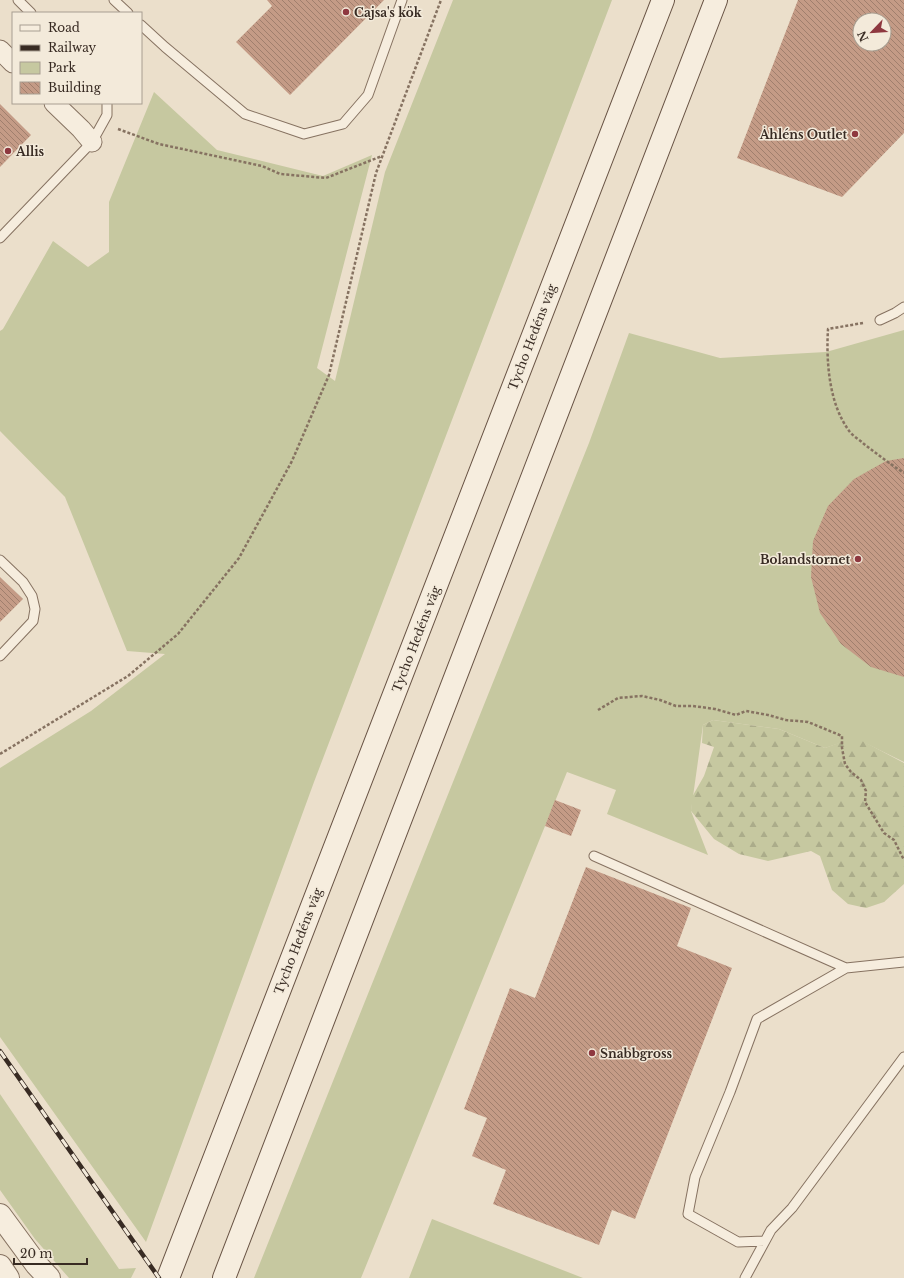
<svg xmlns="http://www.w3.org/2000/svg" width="904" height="1278" viewBox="0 0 904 1278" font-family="'Libre Baskerville',serif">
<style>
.green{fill:#c6c8a0}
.forest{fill:url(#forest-firs)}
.building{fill:url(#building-back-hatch);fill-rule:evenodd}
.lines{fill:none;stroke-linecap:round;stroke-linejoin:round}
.service-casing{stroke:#867261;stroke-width:11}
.minor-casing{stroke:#867261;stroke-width:21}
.tertiary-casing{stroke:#867261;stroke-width:24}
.secondary-casing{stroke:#685344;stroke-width:24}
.path{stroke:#867261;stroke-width:2.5;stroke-dasharray:3 2;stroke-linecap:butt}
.service{stroke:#f6edde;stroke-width:9}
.minor{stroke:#f6edde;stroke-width:19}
.tertiary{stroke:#f6edde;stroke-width:22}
.secondary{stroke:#f6edde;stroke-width:22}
.rail-casing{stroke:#382b23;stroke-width:4.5}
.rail{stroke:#f3eada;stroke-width:3;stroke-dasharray:9;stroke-linecap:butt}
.poi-dot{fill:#8e383f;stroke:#f3eada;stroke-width:1.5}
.labels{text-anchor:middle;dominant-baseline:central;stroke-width:3;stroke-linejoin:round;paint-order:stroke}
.poi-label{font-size:12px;font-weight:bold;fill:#382b23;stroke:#f3eada;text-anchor:start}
.street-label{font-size:12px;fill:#382b23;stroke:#f3eada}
</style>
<defs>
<pattern id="forest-firs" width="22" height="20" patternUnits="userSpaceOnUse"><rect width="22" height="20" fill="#c6c8a0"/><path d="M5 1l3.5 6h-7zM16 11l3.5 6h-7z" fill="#abac8a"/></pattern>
<pattern id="building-back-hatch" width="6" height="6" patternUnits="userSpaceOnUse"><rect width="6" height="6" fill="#c49b86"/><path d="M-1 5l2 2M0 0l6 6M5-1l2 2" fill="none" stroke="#a07f6d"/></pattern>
</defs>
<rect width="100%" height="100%" fill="#ebdfcb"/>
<path class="green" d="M453 0H612L314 782 146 1242 0 1037V768L91 711 165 654 127 651 65 497 0 431V331L3 329 53 241 88 267 109 252V202L154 92 217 150 323 176 372 155 317 368 335 381 385 172Z
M904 330V762L855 738 825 748 779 729 713 720 703 725 691 811 708 855 607 814 616 790 567 772 361 1278H254L589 443 629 333 720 358 826 352Z
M0 1094 119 1269 136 1268 131 1278H69L35 1239 0 1190Z
M432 1219 583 1278H409Z"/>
<path class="forest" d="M713 720 779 729 825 748 855 737 904 763V884L884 902 866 908 848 904 832 890 820 856 811 851 768 861 739 854 714 839 691 811 692 797 704 776 714 747 702 743 703 725Z"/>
<path class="building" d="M267 0H384L290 95 236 42 272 6Z
M798 0H904V133L842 197 737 158ZM860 20H884V44H860Z
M0 104 31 135 0 167Z
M904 458V677L871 667 841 644 820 613 811 577 813 541 828 506 854 479 886 461Z
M0 577 23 599 0 622Z
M555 800 581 810 571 836 545 826Z
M586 867 691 908 677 946 732 968 635 1219 612 1210 599 1245 493 1204 506 1170 472 1156 487 1118 464 1109 510 988 535 998Z"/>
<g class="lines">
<g class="service-casing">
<path id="service" d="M18 0 31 13
M114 0 128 13
M141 25 165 47 245 114 304 134 343 124 368 95 402 0
M0 238 92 142 107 115V103
M880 320 895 313 904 307
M0 560 23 582 32 596 35 609 33 621 0 656
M594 856 846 968
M764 1241 738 1242 688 1214 695 1177 730 1092 757 1019 846 968 904 962
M745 1278 771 1230 792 1208 904 1057"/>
</g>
<g class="minor-casing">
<path id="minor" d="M0 50 13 63
M54 103 81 129 92 142"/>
</g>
<g class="tertiary-casing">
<path id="tertiary" d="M0 1215 36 1264 49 1278
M0 1266 8 1278"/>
</g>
<g class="secondary-casing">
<path id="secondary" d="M168 1278 663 0
M224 1278 716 0"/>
</g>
<path class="path" d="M118 129 159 144 262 166 280 174 326 178 382 156
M863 323 828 329C826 362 829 405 850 432 854 437 860 440 864 444 877 454 890 464 904 473
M598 710 618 698 642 696 660 700 676 706H693L715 709 736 715 746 711 768 715 786 720 808 722 842 736V748L845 764 851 772 861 780 866 791 865 802 884 833 894 840 904 860
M0 754 128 676 178 634 239 558 292 461 329 375 376 173 441 0"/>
<use href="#service" class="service"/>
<use href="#minor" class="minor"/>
<use href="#tertiary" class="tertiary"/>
<use href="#secondary" class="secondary"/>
<g class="rail-casing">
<path id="rail" d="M0 1051 159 1278"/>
</g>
<use href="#rail" class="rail"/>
</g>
<g class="poi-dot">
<circle cx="346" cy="12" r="4"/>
<circle cx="855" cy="134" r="4"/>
<circle cx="8" cy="151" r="4"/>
<circle cx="858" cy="559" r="4"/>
<circle cx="592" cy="1053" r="4"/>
</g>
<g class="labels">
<g class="poi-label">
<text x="354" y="12">Cajsa's kök</text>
<text x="847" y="134" text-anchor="end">Åhléns Outlet</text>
<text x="16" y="151">Allis</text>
<text x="850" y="559" text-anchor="end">Bolandstornet</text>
<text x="600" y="1053">Snabbgross</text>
</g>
<g class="street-label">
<text transform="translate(532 337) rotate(-69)">Tycho Hedéns väg</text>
<text transform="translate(416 639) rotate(-69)">Tycho Hedéns väg</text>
<text transform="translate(298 941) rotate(-69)">Tycho Hedéns väg</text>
</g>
</g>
<rect x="12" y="12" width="130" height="92" fill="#f3eada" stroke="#a89e91"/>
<rect x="20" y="25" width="20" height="6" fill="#f6edde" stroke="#a89e91"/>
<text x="48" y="32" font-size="12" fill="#382b23">Road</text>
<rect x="20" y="45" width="20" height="6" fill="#382b23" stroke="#a89e91"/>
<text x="48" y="52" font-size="12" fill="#382b23">Railway</text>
<rect x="20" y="62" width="20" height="12" fill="#c6c8a0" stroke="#a89e91"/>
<text x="48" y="72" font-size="12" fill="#382b23">Park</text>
<rect x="20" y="82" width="20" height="12" fill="url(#building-back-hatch)" stroke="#a89e91"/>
<text x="48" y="92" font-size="12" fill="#382b23">Building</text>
<g transform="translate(872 32) rotate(245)"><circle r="19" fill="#f3eada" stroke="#a89e91"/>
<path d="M0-3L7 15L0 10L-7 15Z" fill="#8e383f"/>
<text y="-6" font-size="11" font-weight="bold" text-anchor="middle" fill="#382b23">N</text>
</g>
<path d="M14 1258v6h73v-6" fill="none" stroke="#382b23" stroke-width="2"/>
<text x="20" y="1258" font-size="12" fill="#382b23" stroke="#f3eada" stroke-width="3" paint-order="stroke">20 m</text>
</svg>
